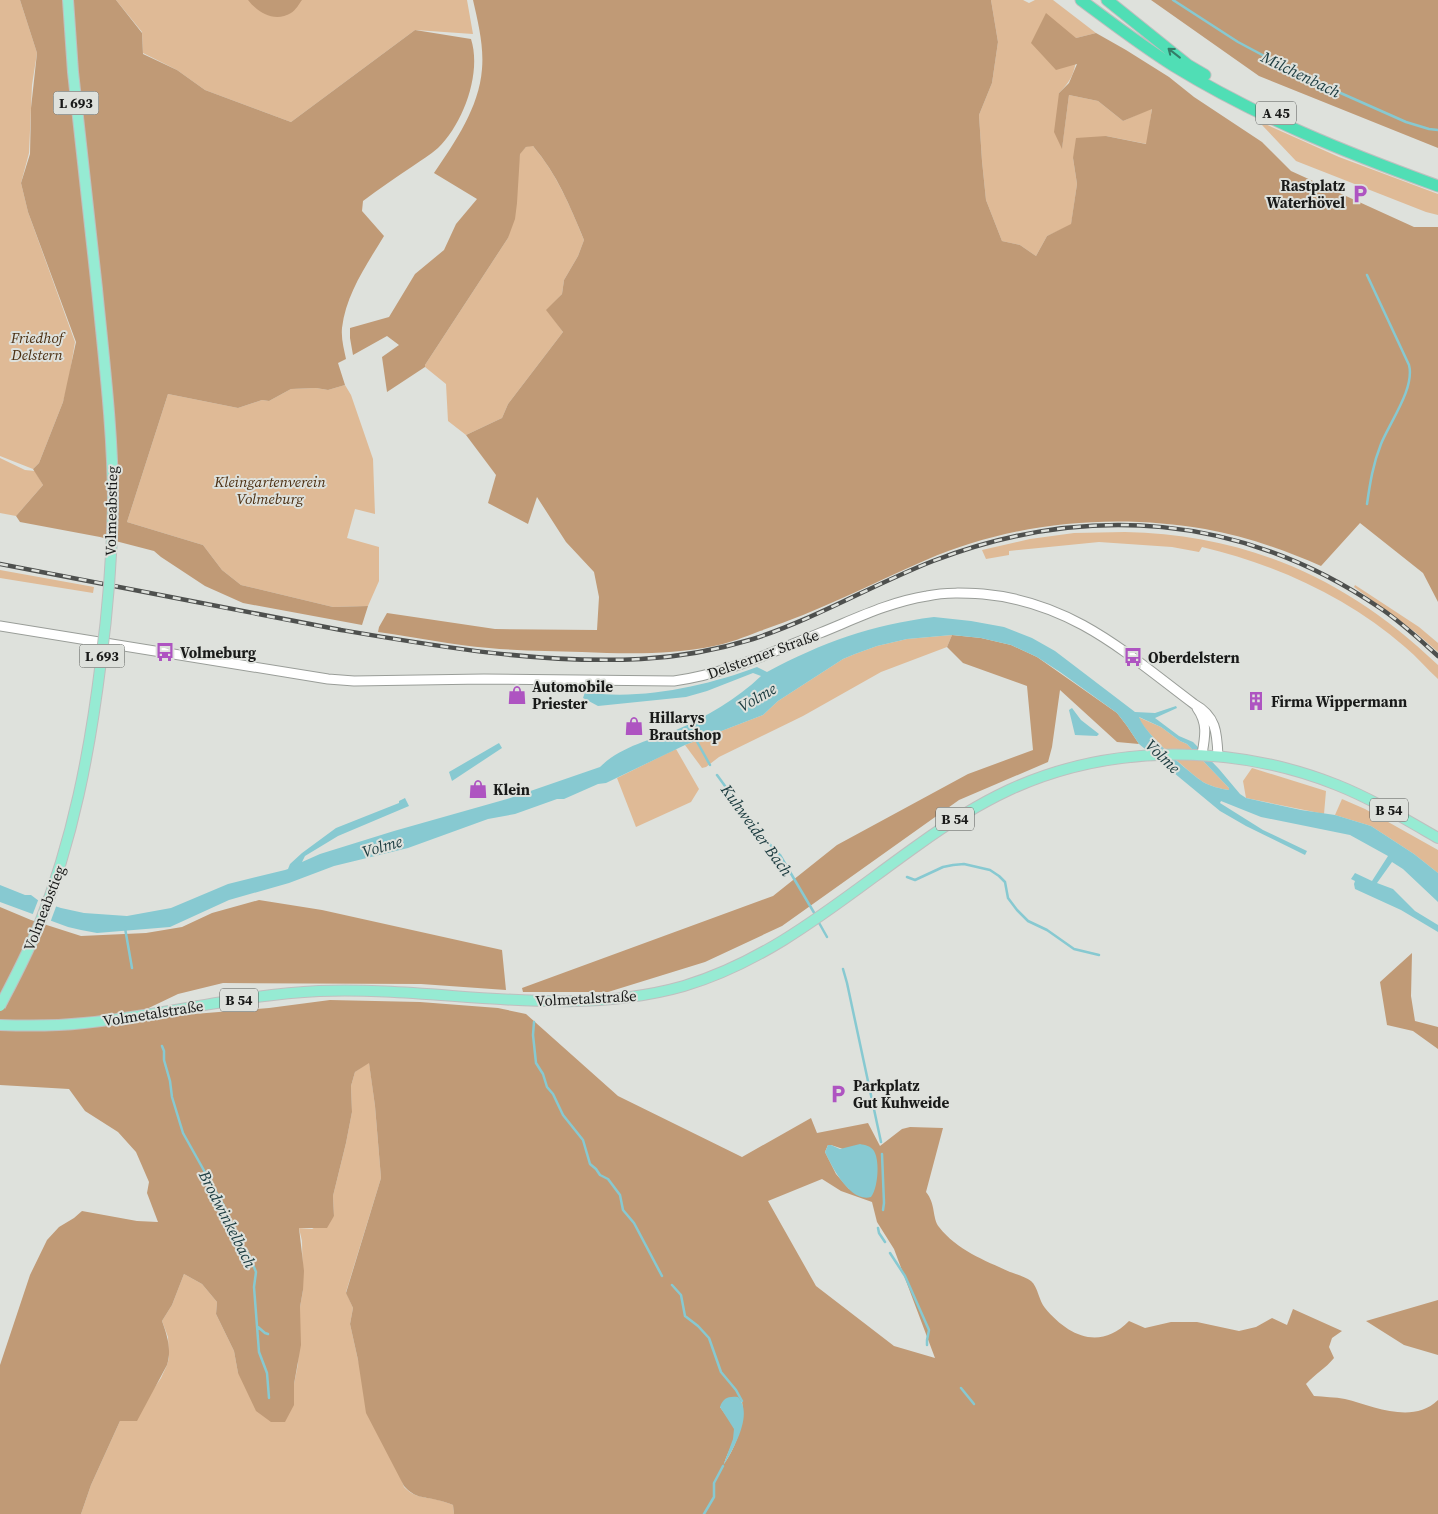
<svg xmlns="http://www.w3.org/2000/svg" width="1438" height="1514" viewBox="0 0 1438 1514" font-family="'Source Serif 4',serif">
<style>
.green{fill:#dfba96}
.forest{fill:#c09a76;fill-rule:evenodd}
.water{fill:#87c9d1;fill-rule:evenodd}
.pier{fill:#dee1dc}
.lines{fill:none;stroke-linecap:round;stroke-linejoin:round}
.stream{stroke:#87c9d1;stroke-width:2.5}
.secondary-casing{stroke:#999d98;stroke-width:11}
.primary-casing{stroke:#bfbfbf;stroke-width:12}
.highway-casing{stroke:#bfbfbf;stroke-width:13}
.secondary{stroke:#fff;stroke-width:9}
.primary{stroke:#96ebd3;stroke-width:10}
.highway{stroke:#50deb5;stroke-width:11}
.rail-casing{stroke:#4e504e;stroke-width:4.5}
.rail{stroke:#dee1dc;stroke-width:2.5;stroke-dasharray:8;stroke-linecap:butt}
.primary-bridge-casing{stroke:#bfbfbf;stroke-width:12;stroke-linecap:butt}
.primary-bridge{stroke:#96ebd3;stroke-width:10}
.oneway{stroke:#347c67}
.labels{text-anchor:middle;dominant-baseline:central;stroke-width:4;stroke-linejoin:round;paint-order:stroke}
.shield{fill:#dee1dc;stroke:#545654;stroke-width:1}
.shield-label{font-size:14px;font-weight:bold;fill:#191a19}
.poi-label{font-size:15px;font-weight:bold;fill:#191a19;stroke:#dee1dc;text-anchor:start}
.park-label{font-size:15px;font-style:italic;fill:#4b2f12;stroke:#dee1dc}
.street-label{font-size:15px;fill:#191a19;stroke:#dee1dc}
.water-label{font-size:16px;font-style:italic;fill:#1b3b3f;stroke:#dee1dc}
</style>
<rect width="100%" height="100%" fill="#dee1dc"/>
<path class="green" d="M0 0H20L37 53 32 85 29 153 21 183 28 212 75 342 68 384 63 402 39 463 33 469 0 456Z
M116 0H467L473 34 415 30 291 122 205 90 177 70 143 53 142 32Z
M991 0H1023L1029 3 1035 0H1053L1096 33 1076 38C1077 62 1077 75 1059 93L1062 148 1069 95 1098 101 1123 121 1152 108 1147 144 1106 136 1073 158 1077 184 1071 225 1047 236 1036 256 1020 245 1002 241 986 200 982 161 979 115 992 83 998 42Z
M1265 124 1339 157 1438 194V215L1426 212 1296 161 1262 125Z
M532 145C557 174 570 206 584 240L578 256 564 280 562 294 547 310 563 332 508 404 502 418 466 435 448 421 446 384 425 367V365L508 238 520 153 526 147Z
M345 385 351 395 373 459 375 514 355 509 347 538 379 547V581L368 606 333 607 241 585 222 570 203 545 127 522 168 394 238 408 262 400 269 401 291 389 316 388 328 390Z
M0 458 25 470 35 471 43 485 16 516 0 513Z
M1125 532C1250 535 1348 579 1438 665V679C1427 669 1417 657 1405 647 1348 597 1275 564 1202 547L1199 552 1172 547 1099 542 1009 551V555L986 559 982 550 1030 539 1074 533Z
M0 570 94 587 93 593 0 578Z
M1355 585 1419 627 1438 643V652L1415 632 1354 587Z
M952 635 947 647 881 672 803 716 719 757 706 767 702 768 685 745 763 715 778 701 843 659 855 654 877 646 907 639Z
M1138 717 1161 727 1180 741 1187 744 1229 788V790C1221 789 1210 786 1203 782 1188 772 1144 732 1138 717Z
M676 749 699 789 691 802 636 827 617 778Z
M1252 768 1326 791 1324 814 1246 798 1243 781Z
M1342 799 1365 809 1438 850V873L1414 854 1371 826 1335 815Z
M369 1062 375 1106 381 1178 346 1292 353 1308 350 1324 358 1360 404 1487C416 1499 423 1496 438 1500 443 1501 448 1503 453 1505L454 1514H81L91 1485 120 1421 146 1400 161 1378 167 1365 169 1358 168 1337 162 1321 172 1305 184 1274 202 1284 217 1302 216 1314 234 1351 238 1373 294 1405V1384L298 1364 300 1307 303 1290 302 1241 299 1228 312 1229 334 1216 333 1196 346 1143 352 1112 351 1086 355 1072Z"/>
<path class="forest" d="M20 0H116L142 33 143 54 177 70 205 90 291 122 415 30 471 39C482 73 463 124 438 148 430 155 421 160 413 166 396 177 379 189 363 201L362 211 384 236C367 264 346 294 342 328 341 339 344 349 346 359L338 363 345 385 328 390 316 388 291 389 269 401 262 400 238 408 168 394 127 522 203 545 222 570 241 585 333 607 368 606 362 625 243 603 205 586 161 557 154 551 100 537 20 522 16 516 43 485 33 469 39 463 63 402 76 342 28 212 21 183 30 154 31 108 37 53Z
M248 0H302C299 4 296 10 291 13 275 23 258 13 248 0Z
M473 0H991L998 42 992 83 979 115 982 161 986 200 1002 241 1020 245 1036 256 1047 236 1071 224 1077 184 1073 158 1076 138 1106 136 1146 144 1152 109 1123 121 1098 101 1069 95 1062 149 1054 132 1059 93 1069 83 1077 64 1056 70 1031 43 1046 13 1076 38 1096 33 1126 50 1169 77 1194 97 1262 142 1291 171 1414 227H1438V602L1423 573 1360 523 1321 566C1284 550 1245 536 1205 529 1113 513 1013 522 926 560 871 584 817 612 760 631 745 637 729 643 714 646 670 655 626 654 582 652 551 651 520 651 489 648 452 645 415 637 378 632L379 627 387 613 495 629 597 630 599 597 594 572 566 542 537 497 528 524 488 503 496 475 466 435 502 418 508 404 563 332 546 310 562 294 564 280 578 256 584 240C570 206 557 174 533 146L526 147 520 154 517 203 515 219 508 238 425 365V367L387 392 382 357 399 345 387 336 353 355 350 338V328L389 317 415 274 444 250 456 224 477 199 434 173C455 142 479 108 482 69 484 46 478 22 473 0Z
M1151 0H1438V148L1259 76Z
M952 635 981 638 1011 645 1037 657 1117 713 1127 726 1139 744 1117 742 1060 690 1052 747 1048 762 959 800 782 926 705 962 608 992H523L522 988 773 896 837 845 968 774 1033 750 1027 686 963 663 947 647Z
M259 900 322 910 502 950 506 990 421 984 223 983 178 994 132 1016V1019L269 1008 330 1000 420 1002 498 1008 526 1014 618 1096 742 1157 811 1118 817 1133 868 1123 880 1146 902 1129 910 1127 943 1128 926 1192C936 1204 932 1218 939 1227 957 1250 984 1260 1010 1272 1016 1274 1026 1277 1031 1281 1038 1287 1039 1301 1045 1308 1068 1336 1100 1351 1129 1321L1145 1328 1171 1322H1197L1239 1331 1256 1327 1272 1318 1287 1325 1293 1309 1342 1331 1332 1338 1329 1347 1334 1358C1326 1368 1315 1374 1306 1384L1314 1396C1324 1397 1335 1397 1345 1399 1374 1406 1412 1425 1438 1400V1514H454L453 1505C448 1503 443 1501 437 1500 422 1496 416 1499 404 1486L366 1413 358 1360 350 1324 353 1308 346 1293 381 1178 375 1106 369 1063 355 1072 351 1086 352 1112 346 1143 333 1196 334 1216 327 1228H299L304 1271 303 1290 300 1307 301 1345 294 1384V1405L285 1422H271L256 1411 238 1373 234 1351 216 1314 217 1302 202 1284 184 1274 172 1305 162 1321C167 1335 172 1350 167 1365L137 1421H120L91 1485 81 1514H0V1365L30 1275 47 1240 59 1227 74 1218 82 1211 137 1221 158 1222 147 1193 149 1182 136 1152 118 1132 85 1111 69 1089 0 1085V907L31 920 81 936 146 933 182 927 212 913ZM828 1145H831L876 1160 877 1174 849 1189 836 1174 825 1152ZM822 1179 841 1191 872 1202 877 1222 894 1249 935 1358 894 1346 816 1286 768 1201ZM742 1401C745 1422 736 1447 724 1464 727 1453 737 1439 734 1428 731 1421 724 1413 720 1407Z
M1412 953 1411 996 1415 1021 1438 1027V1049L1413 1031 1387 1025 1380 982Z
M1438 1300V1355L1404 1345 1366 1321Z"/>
<path class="water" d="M934 617 971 621 1004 627 1032 638 1055 651 1135 712 1155 713 1176 706 1177 708 1155 718 1179 736 1193 742 1219 769 1240 794 1246 798 1301 810 1335 815 1371 826 1414 854 1438 873V902L1403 869 1392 862 1377 883 1393 889 1415 911 1438 925V932L1401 910 1355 889 1354 884 1355 881 1351 879 1355 873 1372 881 1388 856 1350 835 1261 817 1221 801 1220 803 1263 830 1307 851 1305 855 1246 826 1220 811 1139 744 1127 726 1117 713 1060 672 1037 657 1011 645 981 638 952 635 907 639 877 646 855 654 843 659 778 701 763 715 685 745 606 783 598 784 564 799H557L515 814 488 819 408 848 334 866 289 883 229 900 170 927 97 933 81 930 68 927 0 902V885L25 895H31L39 901 61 908 84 913 127 916 171 908 228 884 285 870 288 869 290 864 302 853 336 828 399 803V801L405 798 409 806 338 836 305 856 302 862 320 854 394 831 507 799 600 767C620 747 650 740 676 730 706 717 737 699 761 676L753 673 707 691 686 697 598 706 583 698 585 692C638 701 707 686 757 667L767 672C823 642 871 625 934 617ZM1139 717 1161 727 1180 741 1187 744 1229 788V790C1221 789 1210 786 1203 782 1187 771 1145 734 1139 717Z
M1072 708 1081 720 1099 734 1097 736 1075 735 1069 710Z
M499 743 502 748 452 781 449 772Z
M860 1144C865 1145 871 1146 874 1151 880 1161 878 1188 871 1197 850 1203 832 1167 825 1152L828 1145H831L840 1149Z
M738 1397C754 1414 733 1450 723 1466L733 1439 734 1429 720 1407C723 1398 728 1396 738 1397Z"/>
<path class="pier" d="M39 898 57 904 50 923 32 916Z"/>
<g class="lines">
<path class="stream" d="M1173 0 1238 42 1300 75 1406 122 1429 129 1438 130
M1367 504C1370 483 1373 464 1381 444 1390 422 1415 388 1409 365L1367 275
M695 738 710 765
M717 775 760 834 780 855 816 916
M907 877 915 880 943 867 953 865 964 864 990 870 999 876 1005 882 1008 898 1017 910 1028 921 1047 930 1074 949 1099 955
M818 921 827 937
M125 928 132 968
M843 969 847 983 881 1142
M534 1022 533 1035 536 1063 543 1074 547 1087 553 1094 563 1115 583 1140 590 1164 596 1169 600 1175 608 1179 620 1195 623 1210 634 1223 662 1276
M162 1046 164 1051V1060L170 1081 172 1097 183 1133 225 1208 239 1241 249 1255 256 1272 254 1287 259 1352 267 1373 269 1398
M882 1154 884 1203 883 1210
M878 1228 879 1233 885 1242
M890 1253 905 1276 929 1330 927 1340V1345
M672 1285 681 1295 685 1316 698 1326 709 1338 721 1372 736 1390 742 1401
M258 1327 265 1333 268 1334
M961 1388 974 1404
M704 1514 714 1497V1483L723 1466"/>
<g class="secondary-casing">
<path id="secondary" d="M0 626 328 679 354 681 484 679 674 681C726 674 772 652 820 633 855 619 889 602 927 596 946 592 965 593 983 594 1072 602 1126 653 1194 704 1216 716 1217 732 1218 756
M1197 708C1208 723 1205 737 1202 754"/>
</g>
<g class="primary-casing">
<path id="primary" d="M68 0 73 72 97 289
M0 1025C28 1026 56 1026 84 1023 163 1015 239 995 319 991 440 986 564 1020 684 986 774 959 843 898 918 845 947 824 977 805 1009 790 1111 743 1234 744 1337 785 1372 799 1405 819 1438 838"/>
</g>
<g class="highway-casing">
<path id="highway" d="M1081 0C1112 23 1142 46 1174 66 1257 117 1347 153 1438 186
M1107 0 1188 65 1205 75"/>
</g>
<use href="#secondary" class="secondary"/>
<use href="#primary" class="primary"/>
<use href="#highway" class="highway"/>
<g class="rail-casing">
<path id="rail" d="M0 564C114 585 227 609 341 630 441 647 540 664 641 659 679 657 717 650 753 639 815 619 872 585 933 561 1087 502 1242 514 1380 608 1401 622 1419 639 1438 656"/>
</g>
<use href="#rail" class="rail"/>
<g class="primary-bridge-casing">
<path id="primary-bridge" d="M0 1006C14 979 28 953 39 925 73 840 90 751 101 661 108 609 112 556 113 503 113 432 104 360 97 289"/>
</g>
<use href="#primary-bridge" class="primary-bridge"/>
</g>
<defs><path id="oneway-shaft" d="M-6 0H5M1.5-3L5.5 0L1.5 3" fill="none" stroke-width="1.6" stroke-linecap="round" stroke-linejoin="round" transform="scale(1.25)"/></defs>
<use class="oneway" href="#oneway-shaft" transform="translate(1174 53) rotate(-142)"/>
<defs>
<g id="parking-bare" transform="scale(1.5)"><path d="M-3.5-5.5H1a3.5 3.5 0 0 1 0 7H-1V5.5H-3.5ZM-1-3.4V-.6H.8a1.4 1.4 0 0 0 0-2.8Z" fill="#ae54c1" stroke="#dee1dc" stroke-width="2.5" paint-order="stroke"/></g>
<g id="bus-bare" transform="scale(1.5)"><path d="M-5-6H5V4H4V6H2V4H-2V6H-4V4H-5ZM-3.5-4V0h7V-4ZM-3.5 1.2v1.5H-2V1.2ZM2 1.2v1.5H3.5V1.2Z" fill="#ae54c1" stroke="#dee1dc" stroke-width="2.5" paint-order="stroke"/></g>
<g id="shop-bare" transform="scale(1.5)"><path d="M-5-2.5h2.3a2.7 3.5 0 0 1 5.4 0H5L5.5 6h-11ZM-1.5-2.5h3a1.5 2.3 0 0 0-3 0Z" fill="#ae54c1" stroke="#dee1dc" stroke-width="2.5" paint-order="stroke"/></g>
<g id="building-bare" transform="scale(1.5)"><path d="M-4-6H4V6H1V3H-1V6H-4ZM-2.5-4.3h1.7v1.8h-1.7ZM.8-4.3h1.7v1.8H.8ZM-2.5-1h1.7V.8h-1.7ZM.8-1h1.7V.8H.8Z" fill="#ae54c1" stroke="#dee1dc" stroke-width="2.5" paint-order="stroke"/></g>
</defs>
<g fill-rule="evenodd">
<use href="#parking-bare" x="1360" y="194"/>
<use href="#bus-bare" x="165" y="652"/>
<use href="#bus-bare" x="1133" y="657"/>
<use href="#shop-bare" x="517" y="695"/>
<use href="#building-bare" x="1256" y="701"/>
<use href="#shop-bare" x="634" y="726"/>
<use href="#shop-bare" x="478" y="789"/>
<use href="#parking-bare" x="838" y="1094"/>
</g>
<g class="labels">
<g class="shield">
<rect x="53.5" y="91.5" width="45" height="23" rx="4"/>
<rect x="1256" y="101.5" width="40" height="23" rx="4"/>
<rect x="79.5" y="644.5" width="45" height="23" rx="4"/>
<rect x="1370" y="798.5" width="38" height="23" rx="4"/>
<rect x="936" y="807.5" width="38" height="23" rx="4"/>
<rect x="220" y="988.5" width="38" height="23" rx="4"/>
</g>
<g class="shield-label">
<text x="76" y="103">L 693</text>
<text x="1276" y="113">A 45</text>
<text x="102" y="656">L 693</text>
<text x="1389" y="810">B 54</text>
<text x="955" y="819">B 54</text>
<text x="239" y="1000">B 54</text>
</g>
<g class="poi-label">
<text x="1345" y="185" text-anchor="end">Rastplatz<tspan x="1345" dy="17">Waterhövel</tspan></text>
<text x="180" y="652">Volmeburg</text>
<text x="1148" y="657">Oberdelstern</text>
<text x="532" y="686">Automobile<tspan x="532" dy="17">Priester</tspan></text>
<text x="1271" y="701">Firma Wippermann</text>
<text x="649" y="717">Hillarys<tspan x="649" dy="17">Brautshop</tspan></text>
<text x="493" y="789">Klein</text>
<text x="853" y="1085">Parkplatz<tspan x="853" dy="17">Gut Kuhweide</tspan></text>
</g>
<g class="park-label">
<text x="37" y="337">Friedhof<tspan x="37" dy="17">Delstern</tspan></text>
<text x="270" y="481">Kleingartenverein<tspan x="270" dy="17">Volmeburg</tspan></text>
</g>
<g class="street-label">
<text transform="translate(111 511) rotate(-89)">Volmeabstieg</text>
<text transform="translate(763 654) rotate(-20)">Delsterner Straße</text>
<text transform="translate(44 908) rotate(-69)">Volmeabstieg</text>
<text transform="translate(586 998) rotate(-3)">Volmetalstraße</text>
<text transform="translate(153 1013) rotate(-9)">Volmetalstraße</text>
</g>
<g class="water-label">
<text transform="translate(1301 74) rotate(26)">Milchenbach</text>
<text transform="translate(757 697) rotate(-30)">Volme</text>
<text transform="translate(1163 756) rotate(44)">Volme</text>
<text transform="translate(757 830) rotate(54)">Kuhweider Bach</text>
<text transform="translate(382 846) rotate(-16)">Volme</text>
<text transform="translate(228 1219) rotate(63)">Brodwinkelbach</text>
</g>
</g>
</svg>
